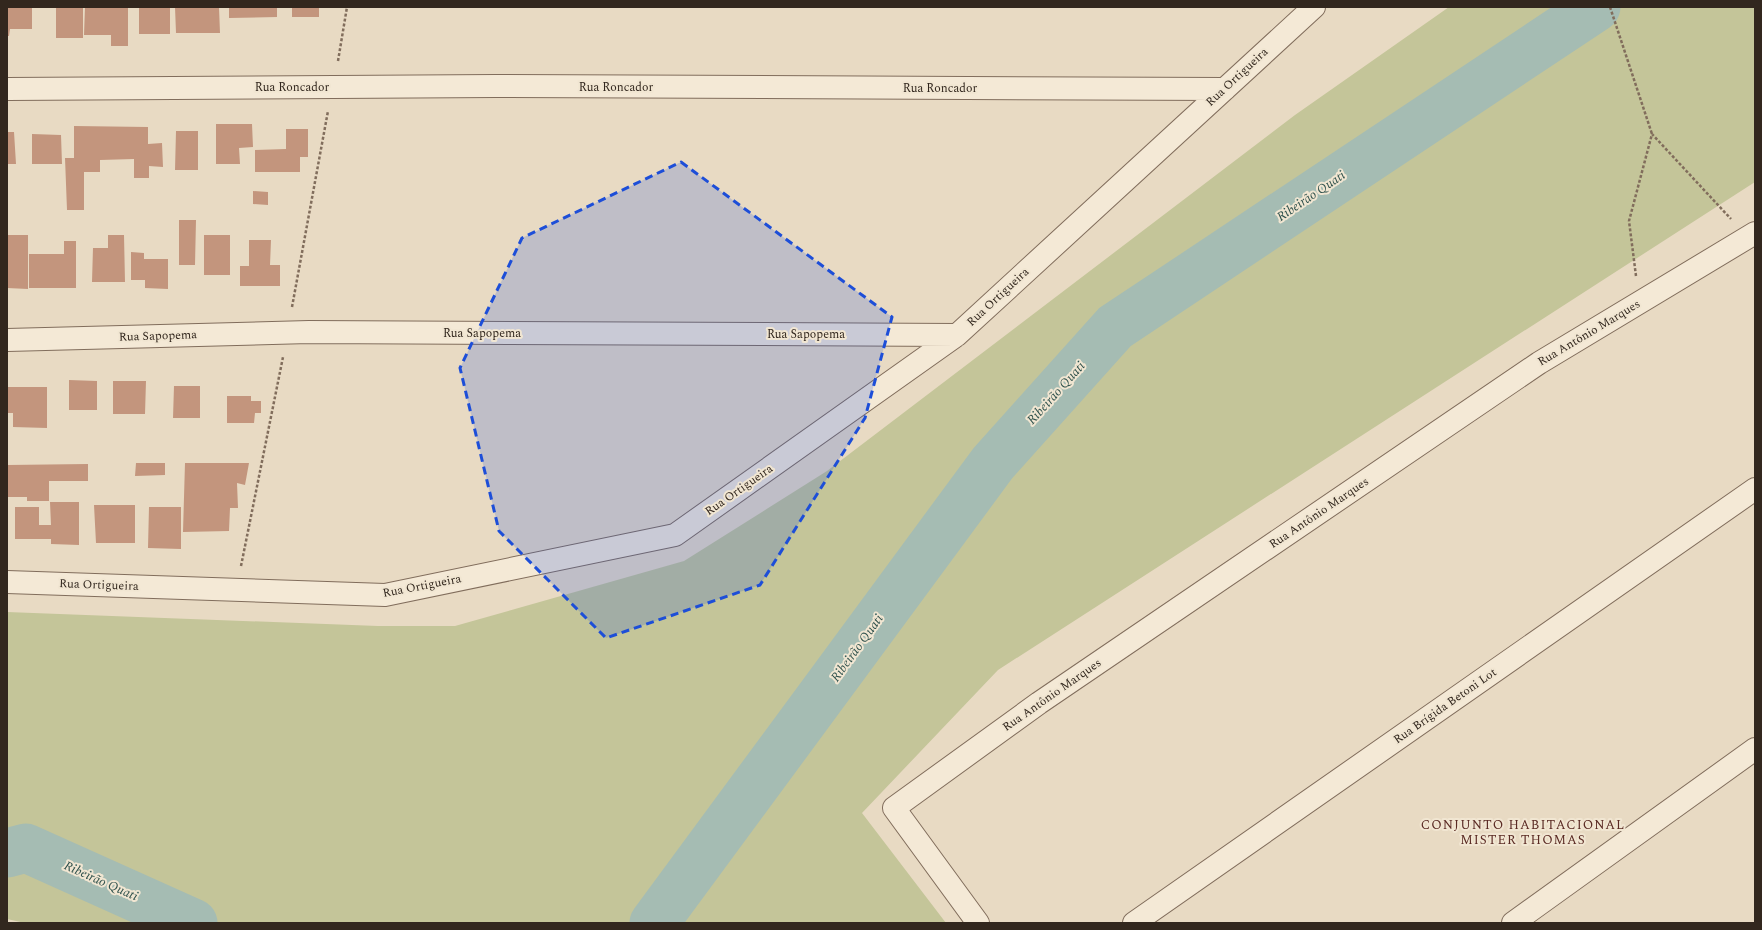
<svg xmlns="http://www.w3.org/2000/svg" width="1762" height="930" viewBox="0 0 1762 930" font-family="Spectral,serif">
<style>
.green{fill:#c4c599}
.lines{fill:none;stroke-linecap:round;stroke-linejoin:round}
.river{stroke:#a5bcb3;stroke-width:49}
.building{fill:#c3957d}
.street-casing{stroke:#816d5c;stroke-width:24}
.path{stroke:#816d5c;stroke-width:2.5;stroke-dasharray:3 2;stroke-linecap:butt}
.street{stroke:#f4e9d6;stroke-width:22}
.marked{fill:#1d4ed8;fill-opacity:0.2;stroke:#1d4ed8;stroke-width:3;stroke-dasharray:8 5;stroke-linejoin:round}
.labels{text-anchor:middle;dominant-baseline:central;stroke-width:4;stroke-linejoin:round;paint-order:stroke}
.street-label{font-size:12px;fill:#32271e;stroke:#f1e6d2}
.water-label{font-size:13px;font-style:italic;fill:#2f514c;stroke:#f1e6d2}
.neighbourhood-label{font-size:13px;letter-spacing:1px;fill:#5a2a23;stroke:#f1e6d2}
</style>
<rect width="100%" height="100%" fill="#e8dac3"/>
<path class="green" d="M1449 7H1755V182L998 670 862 813 946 923H25L7 919V612L378 626H455L684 561 827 471 1295 115Z"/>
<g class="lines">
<path class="river" d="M7 853 26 848 193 923
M654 923 993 463 1115 327 1596 7"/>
</g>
<path class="building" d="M7 7H32V29H10L9 36H7Z
M56 7H83V38H56Z
M85 7H128V46H111V35H84Z
M139 7H170V34H139Z
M175 7H219L220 33H176Z
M229 7H277V17L229 18Z
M292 7H319V17H292Z
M216 124H252L253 147 239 148 240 164H216Z
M74 126 148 127V144L162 143 163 167 149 166V178H134V159L100 160V172H84V210H67L65 158H74Z
M286 129H308V157H300V172H255V150L286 149Z
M176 131H198V170H175Z
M7 132H14L16 164H7Z
M32 134 61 135 62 164H32Z
M253 191 268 192V205L253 204Z
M179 220H196L195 265H179Z
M7 235H28V289L7 288Z
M108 235H124L125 282H92L93 248H108Z
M204 235H230V275H204Z
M249 240H271L270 265H280V286H240V266H249Z
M64 241H76V288H29V254H64Z
M131 252 144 253V259H168V289L145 288V280H131Z
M69 380 97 381V410H69Z
M113 381H146L145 414H113Z
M174 386H200V418H173Z
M7 387H47V428L13 427V413H7Z
M227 396H251V401H261V413H255L254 423H227Z
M136 463H165V475L135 476Z
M185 463H249L245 485 237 483 238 508H230L229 531 183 532Z
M88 464V481H49V501H27V497H7V465Z
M50 502H79V545L51 544V539H15V507H39V525H51Z
M94 505H135V543H96Z
M149 507H181V549L148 548Z"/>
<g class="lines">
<g class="street-casing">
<path id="street" d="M7 89 495 86 1225 89
M7 340 309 332 957 335
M7 582 385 595 675 535 957 335 1314 7
M978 923 894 808 1039 703 1539 363 1755 233
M1134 923 1755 489
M1513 923 1755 749"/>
</g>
<path class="path" d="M1610 7 1652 134
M338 61 347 7
M1636 276 1629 221 1652 134 1731 219
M292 307 328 111
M241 566 283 357"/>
<use href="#street" class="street"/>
</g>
<path class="marked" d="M681 162 892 317 865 418 760 585 606 638 499 531 460 368 522 238Z"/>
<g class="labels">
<g class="street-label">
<text transform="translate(1237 77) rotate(-43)">Rua Ortigueira</text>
<text x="292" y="87">Rua Roncador</text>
<text x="616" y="87">Rua Roncador</text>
<text x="940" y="88">Rua Roncador</text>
<text transform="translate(998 297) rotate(-43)">Rua Ortigueira</text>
<text x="482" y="333">Rua Sapopema</text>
<text transform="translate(1589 333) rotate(-31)">Rua Antônio Marques</text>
<text x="806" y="334">Rua Sapopema</text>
<text transform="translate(158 336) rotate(-2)">Rua Sapopema</text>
<text transform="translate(739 490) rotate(-35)">Rua Ortigueira</text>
<text transform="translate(1319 513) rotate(-34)">Rua Antônio Marques</text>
<text transform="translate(99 585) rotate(2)">Rua Ortigueira</text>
<text transform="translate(422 586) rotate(-11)">Rua Ortigueira</text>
<text transform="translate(1052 695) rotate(-35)">Rua Antônio Marques</text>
<text transform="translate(1445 706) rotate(-35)">Rua Brígida Betoni Lot</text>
</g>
<g class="water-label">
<text transform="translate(1311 196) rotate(-34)">Ribeirão Quati</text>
<text transform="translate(1056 393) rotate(-48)">Ribeirão Quati</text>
<text transform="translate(857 648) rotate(-54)">Ribeirão Quati</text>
<text transform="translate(101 881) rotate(24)">Ribeirão Quati</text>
</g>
<g class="neighbourhood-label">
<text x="1523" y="825">CONJUNTO HABITACIONAL<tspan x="1523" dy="15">MISTER THOMAS</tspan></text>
</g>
</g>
<rect width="1762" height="930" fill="none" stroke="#32271e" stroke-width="16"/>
</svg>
